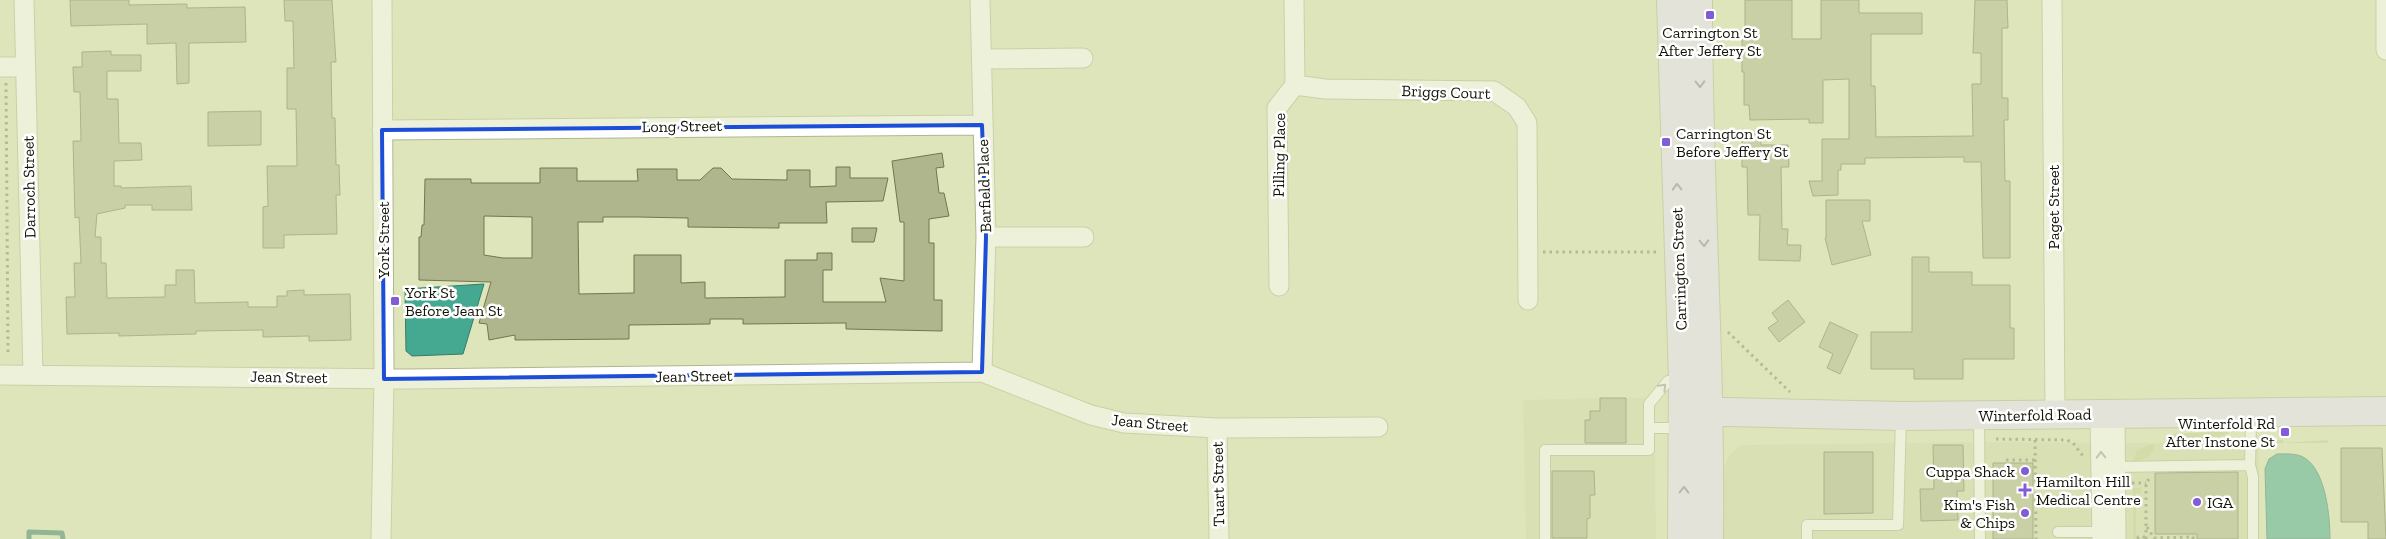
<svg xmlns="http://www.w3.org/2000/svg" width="2386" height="539" viewBox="0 0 2386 539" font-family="'Zilla Slab',serif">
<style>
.built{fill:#d2d9a8}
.green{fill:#c6cf90}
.water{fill:#45a890;stroke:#367c67}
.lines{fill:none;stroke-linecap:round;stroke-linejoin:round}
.stream{stroke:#367c67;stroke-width:5}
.building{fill:#afb58d;stroke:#717650;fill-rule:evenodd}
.lane-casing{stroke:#b0b68e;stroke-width:12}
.street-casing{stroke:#b0b68e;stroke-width:21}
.secondary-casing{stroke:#b0b68e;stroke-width:30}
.path{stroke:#818568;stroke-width:3;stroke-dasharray:2.5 4;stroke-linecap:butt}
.lane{stroke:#fff;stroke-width:10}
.street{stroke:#fff;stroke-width:19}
.secondary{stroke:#e9e1ff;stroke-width:28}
.oneway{stroke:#88858f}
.oneway2{stroke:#a0a19b}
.marked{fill:none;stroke:#1d4ed8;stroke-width:4;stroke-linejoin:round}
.poi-dot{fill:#825cd6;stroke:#fff;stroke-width:2}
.labels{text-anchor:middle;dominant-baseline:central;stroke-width:5;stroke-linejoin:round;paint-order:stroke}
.poi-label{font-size:16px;fill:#121406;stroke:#fff;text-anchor:start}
.street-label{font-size:16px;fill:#121406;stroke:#fff}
</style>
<rect width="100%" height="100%" fill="#dee5bb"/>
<path class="built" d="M1600 398H1654L1656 539H1526L1523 400Z
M1991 442 2259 444V539H1724V468L1729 456 1741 445Z"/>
<path class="green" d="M2230 431C2223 442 2184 438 2171 438L2169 436V434Z
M2283 440 2284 443 2328 440V443H2263L2258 447V441Z
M2149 445H2155C2151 456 2146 461 2133 461L2137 450Z
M2133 488H2141V493H2136V539H2133Z"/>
<path class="water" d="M484 284 463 354 412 356 406 351 405 289Z
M2277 454C2285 454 2295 453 2303 457 2326 469 2330 517 2330 539H2267L2265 469 2269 459Z"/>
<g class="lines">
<path class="stream" d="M29 539V532L62 533 63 539"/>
</g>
<path class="building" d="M70 0H129V5L187 4V8L245 7 246 42 189 43V83L177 84 176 43 147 44V24L71 26Z
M284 0H332L336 62H331L332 118H335L336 165H339L340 195H336L337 234 284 235V248H263V207L268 206 267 166H297L296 109H287V68H294L293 21H285Z
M1745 0H1792V39H1821V0H1859V13H1922V34H1871V86H1875L1876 137 1973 136 1972 84H1981V53H1973L1975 0H2007L2008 28H2002V98H2008V120H2004L2005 181H2010V258H1983L1981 162H1964V157L1865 158V164H1841V170H1838V195L1813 196 1809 181H1822V139H1849V79L1823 80V123H1809V119L1750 120 1749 105H1744V72H1742V39H1745Z
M111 51V55H141V71H107V99H118L119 143H141L142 160 114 161V186H121V188L191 186 192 210H152V205H125V208L97 214 95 237H101V263H106L107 298 165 297V285H176V270H194L195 303 248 302V307H277V296H287V291L304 290V295L350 294 351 340 309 341V336L263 337V330L196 331V334L119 336V333L67 334 66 297H75L74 263H81L79 217 75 218 73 141H81L80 92H74L73 67H82V52Z
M261 111V145L208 146V112Z
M1742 134H1761V145H1788L1789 167H1781L1782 229H1788L1787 245H1801L1800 261 1759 260 1760 215H1748L1747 167H1742Z
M942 153 944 167 936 168 939 193H944L949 216 929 219V243H934V300H942V331L846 329V323L743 324V319H710V324L629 325V339L515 340V335L489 340 487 324 479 323 491 282 419 280V237H421L422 225H424L425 179H471V183H540V168H577V181H638L637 169H677V180H700L713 168H721L732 179 787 180V170H810V187L836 186V167H850V178H888L883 201 826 202 827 223H779V228L688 227V218L638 217H603V222H578L579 294 634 293V255H681V283L705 282V298L785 297V260H817V253H832V270H823V302H886L880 278 904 281V222H900L892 161ZM484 216 532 217V258H503L484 255Z
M1826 200H1870V221H1862L1871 255 1832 265 1825 238H1826Z
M852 228H877L874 242H852Z
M1912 257H1929V272H1972V285H2010V328H2014V359H1963V379H1914V369H1871V332H1912Z
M1788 300 1805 322 1779 342 1768 328 1778 321 1772 313Z
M1830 322 1858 335 1840 374 1827 368 1833 354 1819 347Z
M1600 398H1626V443H1585V420H1590V411H1600Z
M1933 445H1963L1964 491H1957L1958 520 1921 521 1920 489H1934Z
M2341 448H2382L2386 539H2368V522H2341Z
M1824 452H1873V513L1824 514Z
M1993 463H2033V539H1993Z
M1552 471H1594L1595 495H1590V518L1587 519V538H1552Z
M2238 472V539H2197V534H2155V473Z"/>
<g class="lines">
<g class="lane-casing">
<path id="lane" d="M1979 416 1980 539
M2251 424 2250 465 2253 477V539
M1649 428H1683
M2115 467 2250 465
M2058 532H2105
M1545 539V450H1649V404L1668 381 1683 380
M1807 539V525H1898L1901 418"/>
</g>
<g class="street-casing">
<path id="street" d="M24 0 33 375
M980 0 986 237 982 372
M2052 0 2055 414
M2386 0V50
M982 59 1083 58
M0 67H26
M1295 85 1325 89 1494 91 1517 107 1527 123 1528 300
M382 130 982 125
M986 237H1084
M1279 286 1277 108 1295 85 1294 0
M0 375 410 379 982 372 1091 415 1124 423 1217 428 1378 427
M2100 414 2102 539
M2115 414 2116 539
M1217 428 1219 539
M381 539 384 379 382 0"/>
</g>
<g class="secondary-casing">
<path id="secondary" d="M1671 0 1683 380 1682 539
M1698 0C1698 180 1711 359 1709 539
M1684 411 1901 416 2386 411"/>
</g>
<path class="path" d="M6 83 8 352
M1543 252H1657
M1728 332 1790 392
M1996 439 2067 440 2073 443 2083 456
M2035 440 2036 539
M2006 460H2035
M2132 483H2146
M2147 527 2154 538 2193 537V539
M2138 539V537H2146
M2146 539V483L2150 478"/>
<use href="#lane" class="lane"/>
<use href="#street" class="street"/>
<use href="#secondary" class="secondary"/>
</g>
<defs><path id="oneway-chevron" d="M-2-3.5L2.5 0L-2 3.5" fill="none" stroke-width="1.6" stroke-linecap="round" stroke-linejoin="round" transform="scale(1.25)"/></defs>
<g class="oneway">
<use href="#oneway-chevron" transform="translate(1700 84) rotate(89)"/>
<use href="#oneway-chevron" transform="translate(1677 187) rotate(-92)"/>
<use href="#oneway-chevron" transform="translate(1704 243) rotate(88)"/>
<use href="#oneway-chevron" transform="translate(1684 490) rotate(-89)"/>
</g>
<g class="oneway2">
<use href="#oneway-chevron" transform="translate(1663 387) rotate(-46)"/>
<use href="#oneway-chevron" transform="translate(2101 455) rotate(-91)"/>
</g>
<path d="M0 0H2386V539H0ZM982 125 986 237 982 372 384 379 382 130Z" fill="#dee5bb" fill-opacity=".55" fill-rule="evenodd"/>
<path class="marked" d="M982 125 986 237 982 372 384 379 382 130Z"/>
<g class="poi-dot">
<rect x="1705" y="10" width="10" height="10" rx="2.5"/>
<rect x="1661" y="137" width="10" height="10" rx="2.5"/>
<rect x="390" y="296" width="10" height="10" rx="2.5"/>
<rect x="2280" y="427" width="10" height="10" rx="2.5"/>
<circle cx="2025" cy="471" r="5"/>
<path d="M2022.5 482.5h5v5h5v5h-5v5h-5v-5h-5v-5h5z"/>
<circle cx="2197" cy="502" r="5"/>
<circle cx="2025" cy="513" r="5"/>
</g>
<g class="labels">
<g class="poi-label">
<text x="1710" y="32" text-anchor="middle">Carrington St<tspan x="1710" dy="18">After Jeffery St</tspan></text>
<text x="1676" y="133">Carrington St<tspan x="1676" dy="18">Before Jeffery St</tspan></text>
<text x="405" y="292">York St<tspan x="405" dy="18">Before Jean St</tspan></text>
<text x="2275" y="423" text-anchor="end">Winterfold Rd<tspan x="2275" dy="18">After Instone St</tspan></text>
<text x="2015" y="471" text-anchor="end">Cuppa Shack</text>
<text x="2036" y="481">Hamilton Hill<tspan x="2036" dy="18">Medical Centre</tspan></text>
<text x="2207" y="502">IGA</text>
<text x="2015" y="504" text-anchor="end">Kim's Fish<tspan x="2015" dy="18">&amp; Chips</tspan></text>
</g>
<g class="street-label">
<text transform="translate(1446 92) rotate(2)">Briggs Court</text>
<text transform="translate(682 126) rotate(-1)">Long Street</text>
<text transform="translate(1279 155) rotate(-89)">Pilling Place</text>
<text transform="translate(984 186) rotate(-92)">Barfield Place</text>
<text transform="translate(29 187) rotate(-91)">Darroch Street</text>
<text transform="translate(2053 207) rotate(-90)">Paget Street</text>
<text transform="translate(383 240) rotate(-90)">York Street</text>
<text transform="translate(1679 269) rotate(-92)">Carrington Street</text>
<text transform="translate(694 376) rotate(-1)">Jean Street</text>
<text transform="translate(289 377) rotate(1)">Jean Street</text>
<text transform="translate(2035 415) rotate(-1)">Winterfold Road</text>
<text transform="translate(1150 423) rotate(5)">Jean Street</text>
<text transform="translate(1218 484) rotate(-91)">Tuart Street</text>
</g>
</g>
</svg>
